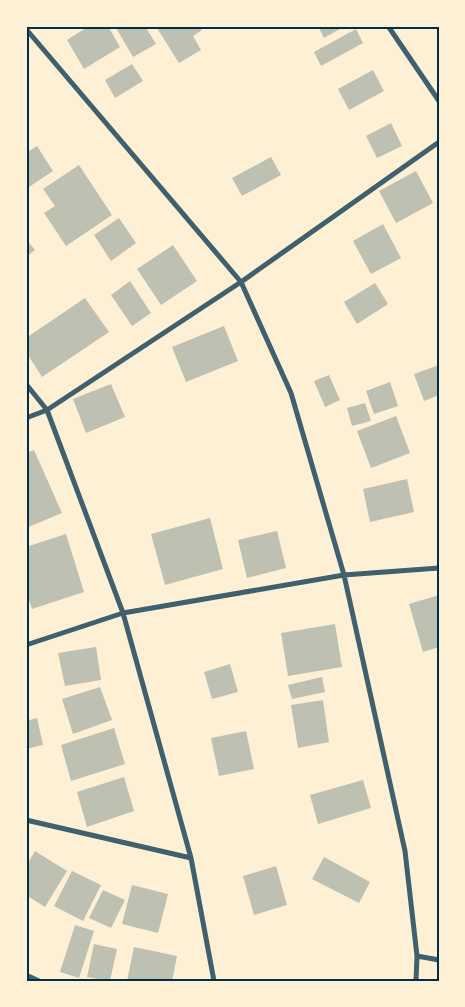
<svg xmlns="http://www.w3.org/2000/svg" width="465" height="1007" viewBox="0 0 465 1007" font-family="'Noto Sans',sans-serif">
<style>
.building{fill:#bec0b2}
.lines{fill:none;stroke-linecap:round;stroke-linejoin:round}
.minor{stroke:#3f606c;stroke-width:5}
.neatline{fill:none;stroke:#003049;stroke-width:2}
</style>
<rect width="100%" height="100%" fill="#fdf0d5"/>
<path class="building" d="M89 26H108L120 47 84 69 67 40Z
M115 26H145L156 44 133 57Z
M159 26H200L202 30 193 36 201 50 179 63 157 28Z
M318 26H345L324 38Z
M356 29 363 43 321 66 314 52Z
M132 64 143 81 115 98 105 80Z
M373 70 384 91 349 110 338 89Z
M391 123 402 146 377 158 366 136Z
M37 146 53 171 26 189V153Z
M271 157 281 175 242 196 232 178Z
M79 165 112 215 66 246 44 213 55 206 43 189Z
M416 171 433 203 396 223 379 191Z
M119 218 136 243 111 261 94 235Z
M383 224 401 258 371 274 353 241Z
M26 239 35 250 26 257Z
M173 245 197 281 161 305 137 269Z
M130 281 151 313 132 326 111 295Z
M375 283 388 304 357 324 344 302Z
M85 298 109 332 42 377 26 352V338Z
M224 326 238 361 186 382 172 347Z
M439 365V395L424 401 414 374Z
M329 375 340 400 325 407 314 381Z
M390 382 398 406 374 414 366 391Z
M111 384 125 417 86 433 73 399Z
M365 403 371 421 352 426 347 408Z
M396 416 410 453 371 468 357 431Z
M34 450 62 513 26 528V453Z
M407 479 414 512 370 522 363 489Z
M210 518 223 569 165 585 151 534Z
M277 531 286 568 247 578 238 540Z
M66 534 84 592 32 609 26 591V547Z
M439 595V647L423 652 409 604Z
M335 624 342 667 288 676 281 633Z
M96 647 101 680 65 686 58 653Z
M230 664 238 692 212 699 204 672Z
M322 677 325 692 292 699 288 685Z
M100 687 112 720 73 734 62 699Z
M323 700 329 742 298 748 291 705Z
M37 718 43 745 26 749V721Z
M114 728 125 764 71 781 61 745Z
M246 731 254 769 219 776 211 738Z
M124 777 134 811 87 827 77 792Z
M363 780 371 808 318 824 310 795Z
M35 851 67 871 45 907 26 895V866Z
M324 857 370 882 359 903 312 879Z
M276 866 287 905 254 915 243 876Z
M72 871 101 885 83 921 54 906Z
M132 885 168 894 158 933 122 924Z
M103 890 125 900 111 928 89 918Z
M75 925 94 931 79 978 60 972Z
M94 944 117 949 110 981 87 977Z
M134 947 177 956 172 981H127Z"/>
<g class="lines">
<path class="minor" d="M388 26 439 101
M26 29 241 282 291 393 344 575 405 851 417 956 416 981
M26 384 47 410 123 613 191 858 214 981
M26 418 47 410 241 282 439 142
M26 645 123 613 344 575 439 568
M26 820 191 858
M417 956 439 960
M26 975 39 981"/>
</g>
<rect width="465" height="1007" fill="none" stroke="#fdf0d5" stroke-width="55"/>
<rect x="28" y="28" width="410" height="952" class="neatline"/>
</svg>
